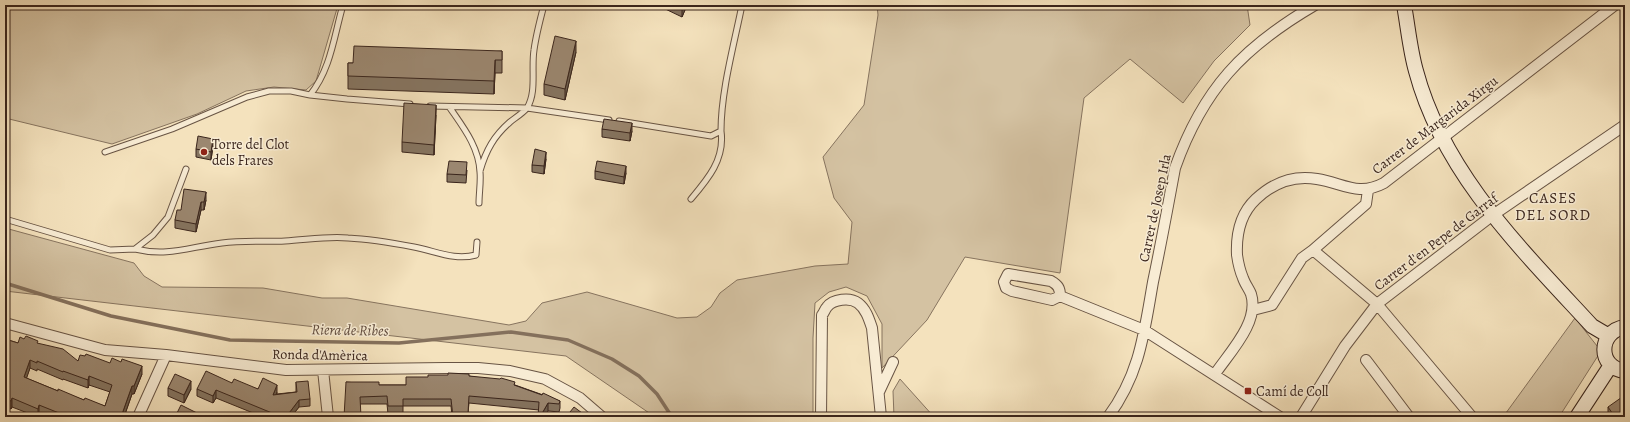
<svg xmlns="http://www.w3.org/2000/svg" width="1630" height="422" viewBox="0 0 1630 422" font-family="Alegreya,serif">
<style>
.green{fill:#d4c2a2;stroke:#87745f}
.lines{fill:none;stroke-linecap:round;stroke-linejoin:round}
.stream{stroke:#84705c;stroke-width:3.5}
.lane-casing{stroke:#685444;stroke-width:7}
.street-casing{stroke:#685444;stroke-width:12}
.secondary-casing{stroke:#3a251c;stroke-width:16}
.lane{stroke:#f8ecd4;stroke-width:5}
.street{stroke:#f8ecd4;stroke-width:10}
.secondary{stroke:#f8ecd4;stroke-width:14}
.wall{fill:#857460;stroke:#3a251c;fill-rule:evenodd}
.shaded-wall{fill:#6c5e4e;stroke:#3a251c}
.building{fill:#9b8770;stroke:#3a251c;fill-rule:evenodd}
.poi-dot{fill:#8f2418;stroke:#f8ecd4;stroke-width:1.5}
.labels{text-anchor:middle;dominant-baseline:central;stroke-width:3;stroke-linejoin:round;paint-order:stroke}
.street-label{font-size:14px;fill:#3a251c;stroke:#f8ecd4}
.poi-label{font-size:14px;fill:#3a251c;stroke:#f8ecd4;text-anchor:start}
.neighbourhood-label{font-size:15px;letter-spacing:1px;fill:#3a251c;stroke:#f8ecd4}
.water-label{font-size:15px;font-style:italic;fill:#5f4a3c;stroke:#f8ecd4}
</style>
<rect width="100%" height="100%" fill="#f4e2bd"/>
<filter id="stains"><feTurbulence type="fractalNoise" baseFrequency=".005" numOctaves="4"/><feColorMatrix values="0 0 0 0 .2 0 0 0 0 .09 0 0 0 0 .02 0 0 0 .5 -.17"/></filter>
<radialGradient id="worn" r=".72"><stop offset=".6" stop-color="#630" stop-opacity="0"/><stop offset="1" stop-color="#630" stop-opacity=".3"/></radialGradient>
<path class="green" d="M5 5H338L316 81 306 90 274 87 246 91 197 114 112 144 5 118Z
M877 5H1247L1250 25 1214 61 1183 103 1130 59 1084 98 1060 273 965 257 927 320 882 368V324L867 296 846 287 829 292 815 303 813 338V416L655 417 566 356 5 291V228L134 263 144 276 162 287 263 288 322 298H347L509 325 526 321 542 303 587 292 677 318 697 317 711 307 720 293 737 280 815 266 848 264 852 222 834 198 823 157 864 105 878 15Z
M1575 318 1601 351 1559 417H1503Z
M900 379 934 417H894L893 391Z"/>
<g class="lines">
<path class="stream" d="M5 283 111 316 230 340 399 343 511 332 568 340 612 359 639 376 657 394 672 417"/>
<g class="lane-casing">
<path id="lane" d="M310 95 347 99 410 104
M430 106 527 108 609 120
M450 108C463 127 479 147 480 172 481 182 479 193 479 203
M619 121 711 136 721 131C721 91 734 45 742 5
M105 152 172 129 247 97 269 91H291L310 95C331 69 334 36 343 5
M480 171C486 150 494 136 510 122 515 118 523 113 527 108 537 92 531 69 534 50 536 35 540 20 544 5
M691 199C708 179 725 159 721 131
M5 219 110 250 135 249 153 235 168 217 186 169
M135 249C168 257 189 247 222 243 243 240 264 242 285 241 306 240 327 236 348 238 370 239 393 243 414 247 436 251 454 261 476 255L477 242"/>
</g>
<g class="street-casing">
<path id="street" d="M1313 250 1366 204 1368 190
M1008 274 1051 281C1058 285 1060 288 1060 296L1052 300 1012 291 1006 288 1004 282Z
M1060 296 1144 330 1280 417
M1253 310 1272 305 1302 258 1313 250 1377 304 1472 417
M5 323 105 350 166 355 286 370 445 368H478L510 371 545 379 580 398 602 417
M1366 360 1409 417
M323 370 328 417
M1215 374C1229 353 1260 322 1251 294 1249 289 1245 284 1243 278 1240 271 1238 262 1237 255 1236 234 1241 213 1256 199 1273 183 1294 175 1317 179 1343 183 1358 197 1384 183L1615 5
M879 392 893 362
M138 417 166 355
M821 417 822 315C824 313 825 309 827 307 833 299 850 297 858 303 866 309 869 319 872 328L881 417
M1108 417C1140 374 1144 333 1153 282 1161 244 1168 206 1175 168 1203 89 1243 47 1315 5
M1301 417 1345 346 1377 304 1493 215 1625 125"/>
</g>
<g class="secondary-casing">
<path id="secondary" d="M1404 5C1408 27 1410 50 1416 71 1443 173 1522 250 1592 326L1609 336
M1625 327C1598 331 1597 368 1625 371
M1577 417 1611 365"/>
</g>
<use href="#lane" class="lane"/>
<use href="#street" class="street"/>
<use href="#secondary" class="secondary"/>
</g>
<path class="wall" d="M657 5H687L682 17Z
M502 51V73H495L494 94 348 89V63H353Z
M576 52 565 100 544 95V84Z
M436 115 434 155 402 152V142Z
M602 129 632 131 630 141 602 137Z
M213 146 211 160 196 157V149Z
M546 159 544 174 532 172V165Z
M467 170 466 183 447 182V174Z
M595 171 626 173 624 184 595 179Z
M206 200 204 210H201L196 232 175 228V220L181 210Z
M5 339 18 343 38 344 78 361 85 356 142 374 134 394H132L124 417H48L39 413 38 417 12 407 11 409 5 407ZM30 368 37 371V369L63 380V379L88 388 89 385 110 392 105 406 84 400 58 391 26 378Z
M469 376 515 385 560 401V408L559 412 469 403 468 413 525 417H452L451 406H403V414H388L387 404H360L346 382 379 385H406Z
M296 382 310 399V406L299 407 291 417H263L216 398 213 403 197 396V389L232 383 258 389 277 392V394L296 392Z
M168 388 191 389 184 403 168 396Z
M1608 407 1625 417H1610L1608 415Z"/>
<path class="shaded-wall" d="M682 5H687L682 17Z
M576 41V52L565 100V89Z
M495 60V73L494 94V81Z
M436 105V115L434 155V145Z
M632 123V131L630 141V133Z
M213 139V146L211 160V152Z
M546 152V159L544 174V166Z
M626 166V173L624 184V177Z
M206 192V200L204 210V202Z
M201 202V210L196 232V224Z
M30 360V368L24 386V377Z
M142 366V374L134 394V386Z
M89 376V385L88 388V380Z
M191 381V389L184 403V395Z
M277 385V392L273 402V395Z
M132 386V394L124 417H121Z
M216 390V398L213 403V396Z
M12 398V407L11 409V401Z
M299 400V407L291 417H286Z
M548 403V411L545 417H540Z
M39 405V413L38 417V409Z"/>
<path class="building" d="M555 36 576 41 565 89 544 84Z
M354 46 502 51V60H495L494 81 348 76V63H353Z
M404 103 436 105 434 145 402 142Z
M604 119 632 123 630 133 602 129Z
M198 136 213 139 211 152 196 149Z
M535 149 546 152 544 166 532 165Z
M449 161 467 162 466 175 447 174Z
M597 161 626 166 624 177 595 171Z
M184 189 206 192 204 202H201L196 224 175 220 177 210H181Z
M26 336 38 341 37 343 63 349 78 361 80 355 85 356 86 354 110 363 112 358 121 362 122 359 142 366 134 386H132L121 417H69L39 405 38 409 12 398 11 401 5 399V339L18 343 20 337 24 339ZM30 360 37 363V361L63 372V371L88 380 89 376 112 385 105 406 85 398 84 400 58 389V391L24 377Z
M206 371 232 383 234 379 258 389 263 378 277 385 273 395 297 392 296 382 308 381 310 399 299 400 286 417H269L272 413 216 390 213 396 197 389Z
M448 373 469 374V376L500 379 501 378 515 382 514 385 542 395 543 393 560 401 559 404 548 403 540 417H538L539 402 469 396 468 413 525 416V417H453L451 399H403V406H388L387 396 360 397 361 417H344L346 382H379V385H406V377H428V375H448Z
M175 374 191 381 184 395 168 388Z
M1625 395V417H1615L1608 407Z
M181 405 197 413 195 417H175Z
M574 407 586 416 585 417H566Z
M409 416H424V417H409Z"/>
<g class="poi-dot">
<circle cx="204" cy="152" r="4"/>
<rect x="1244" y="387" width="8" height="8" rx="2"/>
</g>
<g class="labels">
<g class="street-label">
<text transform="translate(1435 125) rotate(-37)">Carrer de Margarida Xirgu</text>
<text transform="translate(1155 208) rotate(-78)">Carrer de Josep Irla</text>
<text transform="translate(1436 242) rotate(-37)">Carrer d'en Pepe de Garraf</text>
<text transform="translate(320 355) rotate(1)">Ronda d'Amèrica</text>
</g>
<g class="poi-label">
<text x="212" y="144">Torre del Clot<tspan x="212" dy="16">dels Frares</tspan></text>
<text x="1256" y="391">Camí de Coll</text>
</g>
<g class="neighbourhood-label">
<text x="1553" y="198">CASES<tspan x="1553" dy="17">DEL SORD</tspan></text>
</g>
<g class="water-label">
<text transform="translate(350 330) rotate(1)">Riera de Ribes</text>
</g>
</g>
<rect width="1630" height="422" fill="none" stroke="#f4e2bd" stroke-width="20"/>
<rect x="6" y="6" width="1618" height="410" fill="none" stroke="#3a251c" stroke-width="2"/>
<rect x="10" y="10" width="1610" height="402" fill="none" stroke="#3a251c"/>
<rect width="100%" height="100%" filter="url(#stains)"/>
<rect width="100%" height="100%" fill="url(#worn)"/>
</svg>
